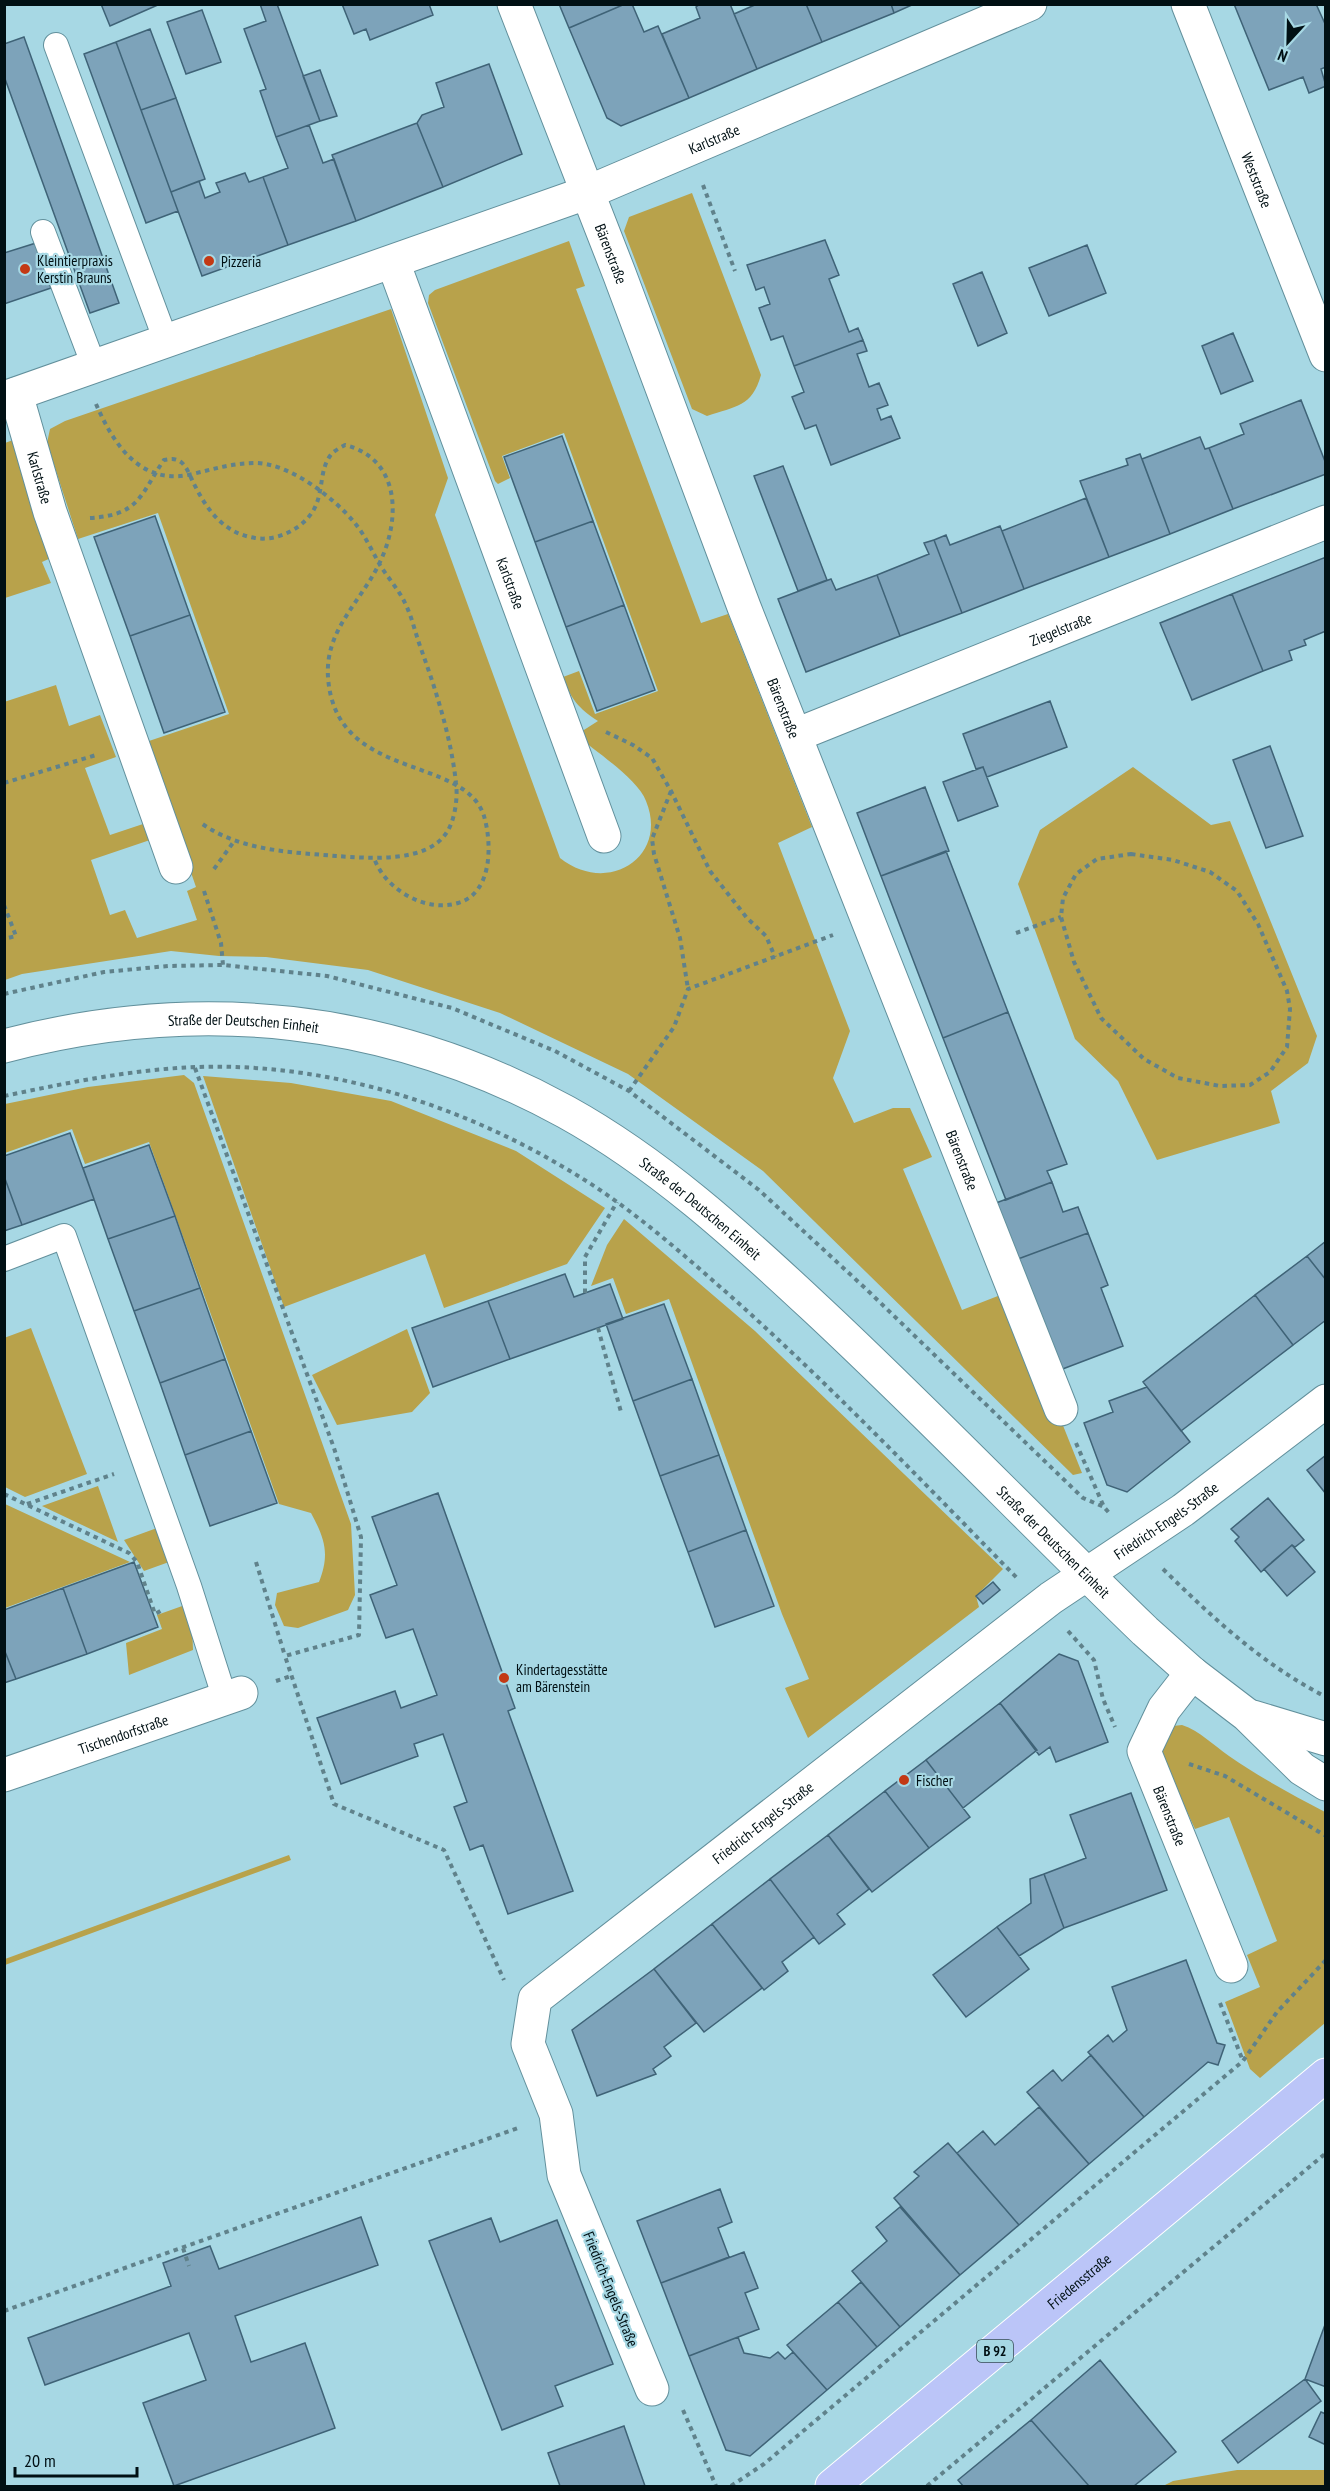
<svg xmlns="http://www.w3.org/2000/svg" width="1330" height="2491" viewBox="0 0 1330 2491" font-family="'PT Sans Narrow',sans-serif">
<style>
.green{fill:#b8a24b}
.building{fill:#7da3ba;stroke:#3f6377;stroke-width:1.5}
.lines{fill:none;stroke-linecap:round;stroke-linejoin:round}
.lane-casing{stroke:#62909c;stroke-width:26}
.street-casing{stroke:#62909c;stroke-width:35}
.secondary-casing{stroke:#62909c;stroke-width:35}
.primary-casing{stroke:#fff;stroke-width:35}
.path{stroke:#60828b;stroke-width:4;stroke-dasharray:4.5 4.5;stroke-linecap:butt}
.lane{stroke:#fff;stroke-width:24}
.street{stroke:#fff;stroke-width:33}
.secondary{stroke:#fff;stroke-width:33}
.primary{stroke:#bbc5f8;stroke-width:33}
.poi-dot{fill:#c33915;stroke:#a7d8e4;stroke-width:2}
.labels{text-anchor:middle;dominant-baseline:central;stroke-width:4.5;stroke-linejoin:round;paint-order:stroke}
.shield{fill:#a7d8e4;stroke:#334c52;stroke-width:1.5}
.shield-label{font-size:14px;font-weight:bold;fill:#011014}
.street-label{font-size:15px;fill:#011014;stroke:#a7d8e4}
.poi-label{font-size:15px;fill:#011014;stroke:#a7d8e4;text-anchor:start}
</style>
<rect width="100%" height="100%" fill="#a7d8e4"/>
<path class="green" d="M692 193 761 375C752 407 736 406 707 416L692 409 624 231 629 217Z
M569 241 585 286 576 289 701 623 728 614 812 827 778 843 850 1031 833 1078 854 1123 893 1108H910L932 1157 903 1169 962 1310 1003 1294 1060 1418 1082 1473 1073 1475 763 1171 628 1074 500 1013 368 970 266 957 219 956 171 951 22 974 5 980 4 702 56 685 69 726 100 715 116 757 85 768 110 835 143 824 150 840 91 860 110 915 125 910 137 938 197 920 187 891 196 887 146 742 229 714 158 513 78 539 47 443 50 429 65 421 391 309 448 478 435 515 560 858C608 896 669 857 646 801 638 779 595 751 576 735L598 721C579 709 570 698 563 677L579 671 595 714 658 691 564 433 502 456 510 478 498 484 495 481 428 303 429 295 435 290Z
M13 440 53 557 42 562 51 583 5 598V443Z
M1133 767 1211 825 1230 821 1317 1036 1308 1063 1271 1091 1280 1123 1157 1160 1118 1081 1075 1039 1018 884 1040 830Z
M184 1075 194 1083 351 1524 355 1595 348 1610 298 1628 284 1626 275 1605 277 1593 319 1582C330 1554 325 1539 311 1513L279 1504 149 1142 85 1164 72 1129 5 1153V1104L88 1087Z
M203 1076 291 1083 391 1101 516 1151 605 1208 567 1264 444 1308 425 1254 284 1307Z
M624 1219 755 1331 1003 1569 976 1596 979 1607 808 1738 785 1688 809 1679 782 1614 669 1299 626 1314 613 1278 591 1286 607 1245Z
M31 1328 87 1474 25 1497 5 1487 4 1338Z
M407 1329 430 1393 412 1412 337 1425 312 1375Z
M98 1486 118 1542 42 1506Z
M5 1504 130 1562 5 1608Z
M157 1528 169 1562 144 1571 124 1540Z
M185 1605 192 1624 193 1650 129 1675 126 1643 162 1629 157 1615Z
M1182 1725C1200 1731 1213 1745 1229 1756 1259 1777 1293 1795 1325 1812V2023L1260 2078 1250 2069 1225 2002 1260 1987 1247 1955 1277 1941 1229 1817 1195 1829 1164 1762 1160 1748 1173 1726Z
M289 1855 291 1860 5 1965V1959Z
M1237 2470H1325V2486H1163L1173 2481Z"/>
<path class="building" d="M101 4H160L110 26Z
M260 4H277L320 121 276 137 260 91 266 89 244 29 266 21Z
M342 4H429L433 15 370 40 366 29 354 34Z
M559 4H625L569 28Z
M625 4H632L644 32 658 26 689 98 621 126 607 118 569 28Z
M700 4H730L757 69 689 98 662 34 700 18 696 7Z
M757 4H806L822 42 757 69 734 14Z
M806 4H891L894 13 822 42Z
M891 4H914L894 13Z
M1234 4H1316L1326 26V67L1321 69 1326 86 1309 93 1303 77 1269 90Z
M202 10 221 62 186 74 167 22Z
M150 29 176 98 141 110 116 42Z
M24 37 119 303 90 313 4 76V44Z
M116 42 178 211 146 223 84 54Z
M489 64 522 154 443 187 417 123 422 115 444 107 436 83Z
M320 70 337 116 320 121 303 76Z
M176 98 205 179 171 192 141 110Z
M417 123 443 187 356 221 332 155Z
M309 125 323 163 334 159 356 221 288 245 263 177 288 168 276 137Z
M245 173 249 182 263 177 288 245 202 276 171 192 199 181 205 198 220 192 216 183Z
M825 240 839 275 829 279 849 332 858 328 863 340 794 366 783 336 771 340 759 308 770 304 764 287 756 290 747 265Z
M36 243 51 288 4 304V253Z
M1087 245 1106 293 1049 316 1029 268Z
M982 272 1007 333 978 346 953 284Z
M1233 333 1253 381 1221 394 1202 346Z
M863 340 867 351 857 354 869 387 879 383 888 405 877 409 881 420 891 416 900 438 831 465 816 425 805 429 792 397 804 392 794 366Z
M1301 400 1326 464V474L1233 509 1209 448 1244 434 1240 424Z
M562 436 593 521 535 542 504 457Z
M1200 437 1205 449 1209 448 1233 509 1170 534 1142 459Z
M1140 454 1170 534 1109 557 1080 481 1128 465 1126 459Z
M783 466 827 580 798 591 754 476Z
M1086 498 1109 557 1024 589 1002 531Z
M155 516 190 615 130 636 94 537Z
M593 521 624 605 566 627 535 542Z
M1000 526 1024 589 962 613 934 540 946 535 950 545Z
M934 540 962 613 900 636 877 575 929 554 924 543Z
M1326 557V631L1304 640 1306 645 1289 651 1292 660 1263 671 1232 594Z
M877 575 900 636 806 672 778 599 831 579 836 590Z
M1232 594 1263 671 1192 700 1160 623Z
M624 605 655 690 597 711 566 627Z
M190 615 225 712 164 733 130 636Z
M1050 701 1067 747 987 777 983 767 976 769 963 734Z
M1270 746 1303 836 1266 848 1233 760Z
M983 767 998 806 958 821 943 782Z
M925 787 949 851 881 876 857 813Z
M946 851 1008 1012 943 1038 881 876Z
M1008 1012 1067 1164 1047 1171 1052 1182 1006 1200 943 1038Z
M70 1133 94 1199 22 1225 4 1176V1156Z
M149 1145 175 1216 108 1239 83 1168Z
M4 1176 22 1225 4 1231Z
M1052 1182 1063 1212 1078 1207 1088 1233 1018 1259 996 1203Z
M175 1216 200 1288 134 1311 108 1239Z
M1088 1233 1108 1285 1101 1288 1123 1346 1060 1370 1018 1259Z
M1326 1241V1280L1307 1256Z
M1307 1256 1326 1280V1320L1293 1345 1255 1295Z
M565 1274 574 1297 610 1284 623 1319 510 1359 488 1301Z
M200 1288 225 1359 160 1383 134 1311Z
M1255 1295 1293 1345 1181 1431 1143 1382Z
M488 1301 510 1359 433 1387 412 1328Z
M664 1304 692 1379 633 1401 606 1324Z
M225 1359 251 1431 185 1455 160 1383Z
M692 1379 719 1455 660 1476 633 1401Z
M1147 1387 1190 1442 1127 1492 1107 1485 1084 1423 1113 1412 1109 1401Z
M251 1431 277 1503 210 1526 185 1455Z
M719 1455 746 1530 688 1552 660 1476Z
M1326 1455V1494L1307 1470Z
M438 1493 515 1708 508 1711 573 1891 508 1914 483 1845 470 1850 454 1807 467 1802 443 1734 414 1744 418 1756 341 1784 317 1718 395 1691 401 1708 437 1695 413 1629 386 1638 370 1595 397 1585 372 1517Z
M1268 1498 1304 1540 1295 1547 1292 1545 1261 1572 1235 1541 1239 1537 1231 1529Z
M746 1530 774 1606 715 1627 688 1552Z
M1292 1545 1315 1572 1287 1596 1264 1569Z
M134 1562 158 1627 87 1654 63 1588Z
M993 1582 1000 1590 983 1604 976 1596Z
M63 1588 87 1654 16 1679 4 1649V1610Z
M4 1649 16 1679 4 1683Z
M1059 1654 1078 1661 1108 1742 1056 1762 1050 1747 1039 1755 1000 1703Z
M1000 1703 1037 1750 963 1808 926 1760Z
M926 1760 970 1817 929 1848 885 1791Z
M885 1791 929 1848 872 1892 828 1835Z
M1131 1793 1167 1890 1064 1928 1044 1874 1086 1858 1070 1815Z
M828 1835 869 1889 837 1914 845 1924 819 1944 770 1879Z
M1044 1874 1064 1928 1019 1956 997 1927 1031 1903 1030 1879Z
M770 1879 814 1937 782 1962 788 1971 764 1990 712 1924Z
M712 1924 762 1988 704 2032 654 1969Z
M997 1927 1029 1969 966 2017 933 1975Z
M1186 1960 1217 2043 1225 2045 1218 2065 1208 2062 1144 2117 1088 2052 1108 2035 1113 2042 1127 2030 1112 1987Z
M654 1969 696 2023 664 2047 671 2056 653 2069 656 2074 597 2096 572 2030Z
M1091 2055 1144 2117 1089 2164 1027 2092 1053 2070 1062 2081Z
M1039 2107 1089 2164 1019 2225 957 2153 983 2131 995 2145Z
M948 2143 1019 2225 960 2275 894 2198 919 2176 914 2172Z
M720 2189 732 2222 718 2228 729 2257 661 2283 637 2221Z
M900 2207 960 2275 900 2327 852 2271 887 2241 876 2227Z
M361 2217 378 2265 235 2316 251 2362 305 2343 335 2428 174 2486 143 2403 206 2380 189 2333 45 2385 28 2338 171 2286 163 2263 210 2246 219 2269Z
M491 2218 500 2242 557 2220 613 2364 555 2386 563 2406 502 2430 429 2241Z
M744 2252 758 2288 745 2293 759 2329 689 2356 661 2283Z
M861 2282 900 2327 877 2347 838 2302Z
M838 2302 877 2347 827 2390 787 2345Z
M1326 2322V2387L1305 2379Z
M738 2337 744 2353 770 2358 778 2352 785 2359 793 2352 827 2390 750 2456 726 2450 689 2356Z
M1100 2360 1176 2452 1134 2486H1089L1031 2420Z
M1305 2379 1321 2401 1238 2463 1222 2441Z
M1321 2412 1326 2414V2445L1309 2437Z
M1031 2420 1089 2486H963L958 2480Z
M624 2426 645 2486H560L548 2453Z"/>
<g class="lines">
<g class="lane-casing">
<path id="lane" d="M56 45 166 341
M43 232 94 366
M4 1259 64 1236 189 1586 225 1699"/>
</g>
<g class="street-casing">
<g id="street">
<path id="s1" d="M514 4 619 273 744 607 1061 1409"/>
<path id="s2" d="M1188 4 1326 355"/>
<path id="s3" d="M393 262 604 836"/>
<path id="s4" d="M16 394 50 512 176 867"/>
<path id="s5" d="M4 398 586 193 1030 4"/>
<path id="s6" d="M796 735 1326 522"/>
<path id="s7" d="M1192 1673 1164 1709 1144 1751 1231 1966"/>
<path id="s8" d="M4 1775 241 1693"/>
<path id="s9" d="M652 2389 564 2175 556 2114 528 2044 535 1999 1051 1598 1183 1510 1326 1401"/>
</g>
</g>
<g class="secondary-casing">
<g id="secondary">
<path id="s10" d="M4 1046C199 995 389 1015 566 1112 658 1163 737 1235 813 1306 926 1411 1033 1523 1145 1631L1192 1673 1247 1715 1302 1769 1326 1784"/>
<path d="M1253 1717 1326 1739"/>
</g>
</g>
<g class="primary-casing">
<g id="primary">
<path id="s11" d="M832 2486 1326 2075"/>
</g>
</g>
<path class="path" d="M703 185 735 271
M96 404C113 443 139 484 188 475 211 470 231 463 255 463 289 463 333 497 354 522 365 535 372 551 380 565 388 578 399 590 405 603 412 617 415 632 420 646 436 690 451 737 456 783 458 797 455 820 447 832 427 864 368 858 336 856 290 852 240 851 201 823
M90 518C140 515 140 495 164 460 171 459 175 458 181 462 187 467 190 476 193 482 207 510 223 533 255 538 278 542 307 527 316 505 323 489 320 470 330 456 333 451 340 448 345 445 401 459 401 520 379 564 360 603 325 630 328 677 335 782 464 754 484 816 492 843 493 893 458 903 425 913 385 889 374 858
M606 732 633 745 652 758 671 791 710 871 747 918 766 936 775 957
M4 783 96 755
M671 791 652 839 654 854 680 938 688 989
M1131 854 1173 860 1210 872 1237 891 1258 924 1287 991 1290 1009 1287 1047 1270 1072 1250 1085 1220 1086 1178 1078 1144 1059 1101 1018 1074 962 1061 917 1063 898 1076 874 1097 859Z
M214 869 235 840
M204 891 221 943 223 965
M4 905 16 936 4 939
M1016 933 1061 917
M4 994 104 972 168 966 223 965 327 976 452 1008 555 1051 629 1091 759 1190 865 1288 1083 1498 1104 1507
M195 1068 334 1448 361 1537 359 1635 285 1656 334 1804 444 1850 504 1980
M629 1091 674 1027 688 989 833 935
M4 1096C81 1080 158 1064 236 1067 355 1071 474 1112 575 1174 633 1209 685 1256 735 1300 833 1388 925 1484 1017 1578
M585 1293V1257L617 1202
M598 1328 621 1412
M1076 1443 1104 1507 1110 1514
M4 1494 129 1553 137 1562 155 1614 162 1610
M27 1504 114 1474
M256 1562 285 1656
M1163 1569C1214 1619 1262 1664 1326 1697
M1068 1631 1094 1660 1103 1699 1115 1727
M276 1681 291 1676
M1189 1764 1225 1776 1326 1836
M1220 2003 1243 2061
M183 2248 189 2266
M4 2311 521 2127
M683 2410 716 2486
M731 2486 764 2464 1243 2061 1277 2012 1326 1960
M927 2486 1326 2153"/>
<use href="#lane" class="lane"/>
<use href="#street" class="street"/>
<use href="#secondary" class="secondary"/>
<use href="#primary" class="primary"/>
</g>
<g class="poi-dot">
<circle cx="209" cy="261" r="6"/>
<circle cx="25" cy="269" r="6"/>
<circle cx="504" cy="1678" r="6"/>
<circle cx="904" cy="1780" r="6"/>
</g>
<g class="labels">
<rect class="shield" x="977" y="2340" width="36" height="22" rx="4.5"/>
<g class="shield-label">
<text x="995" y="2351">B 92</text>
</g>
<g class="street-label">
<text stroke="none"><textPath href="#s5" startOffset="756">Karlstraße</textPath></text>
<text stroke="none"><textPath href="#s2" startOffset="189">Weststraße</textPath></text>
<text stroke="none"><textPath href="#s1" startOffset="268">Bärenstraße</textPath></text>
<text stroke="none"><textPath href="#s4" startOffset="87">Karlstraße</textPath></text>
<text stroke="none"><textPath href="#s3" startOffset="342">Karlstraße</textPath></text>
<text stroke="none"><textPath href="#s6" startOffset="285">Ziegelstraße</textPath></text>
<text stroke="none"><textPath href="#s1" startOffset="754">Bärenstraße</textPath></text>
<text stroke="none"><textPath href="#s10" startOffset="242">Straße der Deutschen Einheit</textPath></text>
<text stroke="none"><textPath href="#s1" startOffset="1240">Bärenstraße</textPath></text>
<text stroke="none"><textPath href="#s10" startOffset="746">Straße der Deutschen Einheit</textPath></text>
<text stroke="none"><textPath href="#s9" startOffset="1206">Friedrich-Engels-Straße</textPath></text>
<text stroke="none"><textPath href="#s10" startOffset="1232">Straße der Deutschen Einheit</textPath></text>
<text stroke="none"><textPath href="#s8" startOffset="126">Tischendorfstraße</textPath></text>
<text stroke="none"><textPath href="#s7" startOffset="162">Bärenstraße</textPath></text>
<text stroke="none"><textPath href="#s9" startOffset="702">Friedrich-Engels-Straße</textPath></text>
<text stroke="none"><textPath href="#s11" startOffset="321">Friedensstraße</textPath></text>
<text transform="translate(611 2289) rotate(68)">Friedrich-Engels-Straße</text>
</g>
<g class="poi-label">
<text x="37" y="260">Kleintierpraxis<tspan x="37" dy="17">Kerstin Brauns</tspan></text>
<text x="221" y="261">Pizzeria</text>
<text x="516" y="1669">Kindertagesstätte<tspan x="516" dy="17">am Bärenstein</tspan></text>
<text x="916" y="1780">Fischer</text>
</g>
</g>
<rect width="1330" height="2491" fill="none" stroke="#011014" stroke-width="12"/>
<g transform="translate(1288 42) rotate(202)" stroke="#a7d8e4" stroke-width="4.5" paint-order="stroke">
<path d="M0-4.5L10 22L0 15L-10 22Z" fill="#011014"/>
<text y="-9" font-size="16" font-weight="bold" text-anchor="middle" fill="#011014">N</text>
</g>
<path d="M15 2467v9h122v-9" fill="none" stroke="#011014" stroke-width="3"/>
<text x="24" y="2467" font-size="18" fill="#011014" stroke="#a7d8e4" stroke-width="4.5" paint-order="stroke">20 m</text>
</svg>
